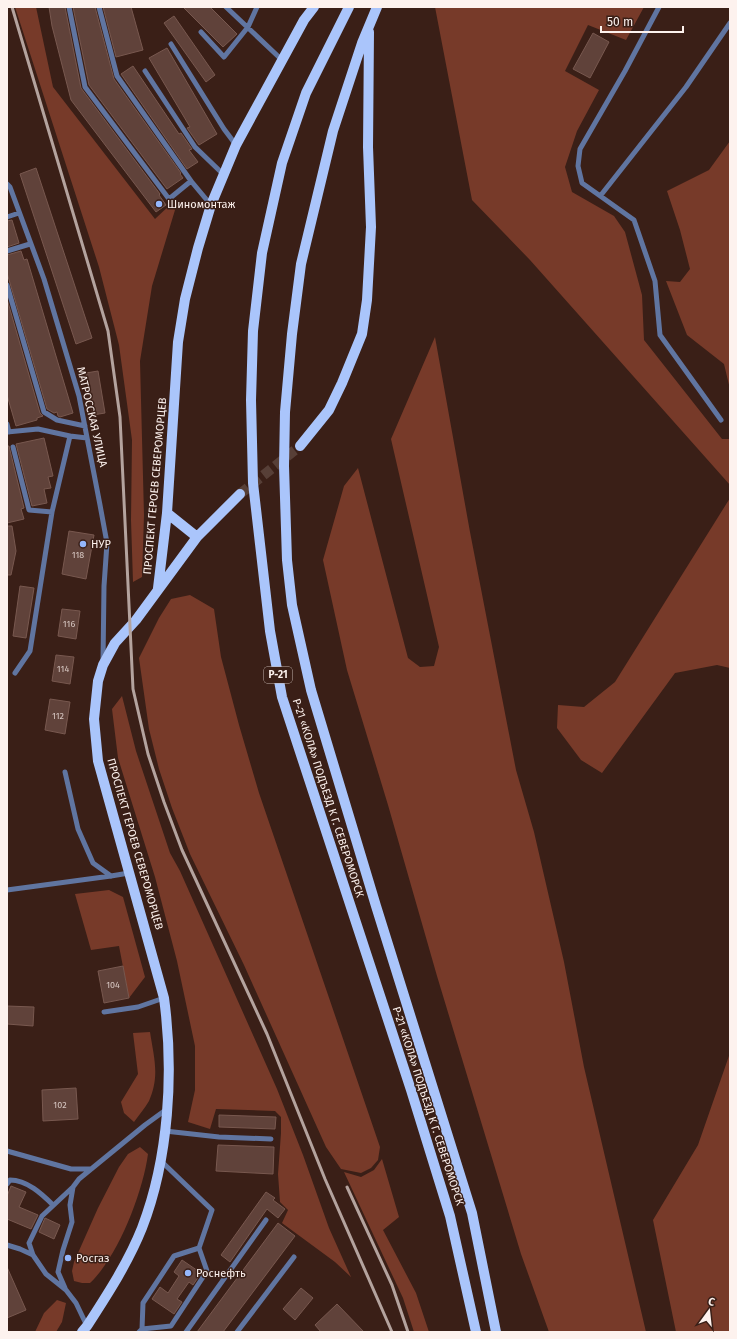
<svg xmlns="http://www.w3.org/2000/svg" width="737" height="1339" viewBox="0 0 737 1339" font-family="'Fira Sans',sans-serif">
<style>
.green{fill:#773a29}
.building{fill:#60423a;stroke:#78584f}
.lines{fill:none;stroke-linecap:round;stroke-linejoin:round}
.primary-tunnel{stroke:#573f37;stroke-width:10;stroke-dasharray:10 5;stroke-linecap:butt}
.service{stroke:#6075a1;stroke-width:5}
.primary{stroke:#aac5fb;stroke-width:10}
.rail{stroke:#b4a39e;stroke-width:3}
.poi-dot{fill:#94b7fd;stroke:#3a1f17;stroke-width:1.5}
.labels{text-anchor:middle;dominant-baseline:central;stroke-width:3;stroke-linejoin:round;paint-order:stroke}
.number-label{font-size:9px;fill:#d6c6c1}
.shield{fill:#3a1f17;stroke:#c2b3ae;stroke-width:1}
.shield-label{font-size:10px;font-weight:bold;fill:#fdf2ee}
.poi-label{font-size:11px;fill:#fdf2ee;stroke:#3a1f17;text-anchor:start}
.street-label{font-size:11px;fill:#fdf2ee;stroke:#3a1f17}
</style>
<rect width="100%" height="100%" fill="#3a1f17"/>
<path class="green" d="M15 7H36L53 87 155 219 172 203 175 210 152 286 140 361 144 515 142 577 133 582 131 520 132 440 119 345 99 267Z
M435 7H644L626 40 588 25 565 71 599 90 577 131 565 167 572 192 614 216 625 232 642 295 644 340 722 439H730V485L530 260 472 200Z
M730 141V389L724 364 687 335 666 281 680 282 690 269 680 230 667 191 709 170Z
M435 337 470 532 516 770 534 832 564 962 584 1067 646 1332H549L521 1254 437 976 388 805 347 670 323 560 344 486 358 468 408 658 420 667 434 666 439 647 391 439Z
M730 498V668L717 665 675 673 602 773 581 760 557 728 558 705 584 707 615 682Z
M190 595 214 609 221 657 239 725 259 793 380 1147 378 1160 371 1168 361 1173 341 1169 326 1147 244 965 190 854 172 808 159 769 149 729 139 658 159 618 171 599Z
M122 696 136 751 170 853 180 871 277 1089 303 1155 329 1228 351 1277 335 1262 282 1223 288 1210 280 1202 278 1174 281 1133V1117L275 1111 216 1109 210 1129 188 1122 195 1090V1046L177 961 155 877 118 758 112 709Z
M109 890 123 897 145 977 129 998 119 946 91 950 75 894Z
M150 1032C154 1058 160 1076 149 1101 145 1108 139 1115 134 1122L124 1113 121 1102 138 1074 133 1033Z
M730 1053V1332H676L653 1220 698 1145Z
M140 1147 148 1154C143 1192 118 1257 90 1283H82L74 1281 72 1271 74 1262 98 1208 119 1167 128 1154Z
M382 1159 399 1217 383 1230 416 1293 429 1332H414L403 1298 344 1172 361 1177 374 1170Z
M57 1300 66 1303 62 1322 56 1332H35L44 1313Z"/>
<path class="building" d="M49 7H65L81 88 160 194 159 195 166 205 156 212 71 100 52 26Z
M73 7H95L114 79 181 173 180 174 183 178 167 189 89 85Z
M103 7H131L143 50 116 57Z
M183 7H210L237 34 223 47Z
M174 16 215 75 206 82 164 23Z
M593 33 609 42 590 78 573 69Z
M167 48 217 134 199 145 187 128 190 127 149 58Z
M133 66 179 134 181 133 192 149 189 150 198 162 187 169 121 74Z
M36 168 92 338 76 344 20 174Z
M12 220 19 243 7 247V221Z
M21 251 24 260 27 259 73 413 60 417 58 416 57 412 54 413 47 409 7 273V255Z
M7 299 40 413 43 416 37 418V420L16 426 7 395Z
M98 371 105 413 93 415 86 373Z
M44 438 53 476 48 477 51 488 44 489 47 503 32 506 16 444Z
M7 446H9L24 508 21 509 24 519 7 523Z
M7 526H12L16 551 11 575H7Z
M69 531 94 535 86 579 62 574Z
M20 586 34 588 26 638 13 636Z
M62 609 80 611 76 639 58 636Z
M56 655 74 657 70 684 52 681Z
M50 699 70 702 65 734 45 730Z
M123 966 129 998 104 1003 98 971Z
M7 1006 34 1007 33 1026 7 1024Z
M76 1088 78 1119 43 1121 42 1090Z
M219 1115 276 1117 275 1129 219 1127Z
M218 1145 274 1147 273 1174 216 1171Z
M11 1186 26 1192 19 1207 38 1215 31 1229 7 1219V1196Z
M266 1192 275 1198 273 1200 285 1209 278 1218 267 1209 230 1262 221 1255Z
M45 1218 60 1225 54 1239 39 1232Z
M278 1223 295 1236 223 1332H197Z
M182 1260 201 1273 193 1285 189 1282 177 1299 182 1302 174 1314 152 1299 160 1287 168 1293 179 1276 174 1272Z
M7 1267 26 1310 7 1318Z
M301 1288 313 1298 295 1320 283 1309Z
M337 1304 364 1332H321L315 1325Z"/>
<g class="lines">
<path class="primary-tunnel" d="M240 494 300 446"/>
<path class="service" d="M69 7 85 87 169 199 191 181 211 205
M99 7 117 76 191 181
M226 7 282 60
M659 7 625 71 580 149 578 166 582 183 634 220 655 281 660 335 721 420
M201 32 224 57 248 27 257 7
M171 44 224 129 236 145
M145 71 195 147 224 175
M7 184 10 187 44 279 79 396 100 505 107 543 104 586 103 662
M601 195 686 87 730 23
M7 217 19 213
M7 251 30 244
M7 285 44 412 57 420 85 426
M7 424 9 432
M7 432 38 429 70 436 87 438
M13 447 29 510 52 512 70 436
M15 673 30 651 52 512
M65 772 78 829 93 863 111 876
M7 890 111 876 129 873
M104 1012 138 1007 164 998
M165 1131 219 1137 271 1139
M7 1151 71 1169H91
M7 1184 10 1180C27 1180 42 1194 53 1205
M7 1245 20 1249 33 1255
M65 1288 58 1272 63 1250 72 1222 70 1205 73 1187
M87 1326 76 1303 66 1290 46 1274 33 1255 29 1243 42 1216 73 1187 79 1179 145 1125 167 1109
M142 1329 171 1326 207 1271 199 1248
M139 1332 142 1329 143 1303 174 1256 199 1248 212 1210 161 1161
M186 1332 266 1220
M237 1332 294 1257"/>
<path class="primary" d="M349 7 306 93 282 163 262 253 253 331 251 400 253 483 270 631 282 697 411 1090 450 1216 476 1332
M377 7 362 43 333 131 301 264 292 334 285 412 284 466 287 560 292 605 311 690 376 906 472 1213 496 1332
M300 446 329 410 342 383 362 334 367 300 371 227 368 147 369 32
M167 513 197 537
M158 588 167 513 178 342 185 299 198 248 211 205 236 145 304 20 314 7
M82 1332 87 1326C107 1295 128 1263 142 1228 169 1158 174 1072 164 998L98 761 94 719 98 681 103 665 115 643 136 620 197 537 240 494"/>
<path class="rail" d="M12 7 108 331 120 417 133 689 148 754 164 802 182 850 267 1034 325 1179 392 1332
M347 1187 392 1285 408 1332"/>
</g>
<g class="poi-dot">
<circle cx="159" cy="204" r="4"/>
<circle cx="83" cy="544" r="4"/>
<circle cx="68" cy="1258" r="4"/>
<circle cx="188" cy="1273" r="4"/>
</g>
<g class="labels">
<g class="number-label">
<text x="78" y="555">118</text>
<text x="69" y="624">116</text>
<text x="63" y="669">114</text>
<text x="58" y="716">112</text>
<text x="113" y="985">104</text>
<text x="60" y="1105">102</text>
</g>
<rect class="shield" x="264" y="667" width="28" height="16" rx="3"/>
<g class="shield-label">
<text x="278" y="675">Р-21</text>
</g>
<g class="poi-label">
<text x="167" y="204">Шиномонтаж</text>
<text x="91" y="544">НУР</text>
<text x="76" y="1258">Росгаз</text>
<text x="196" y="1273">Роснефть</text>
</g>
<g class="street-label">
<text transform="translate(92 417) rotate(77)">МАТРОССКАЯ УЛИЦА</text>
<text transform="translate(155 486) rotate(-85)">ПРОСПЕКТ ГЕРОЕВ СЕВЕРОМОРЦЕВ</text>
<text transform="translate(328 798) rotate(72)">Р-21 «КОЛА» ПОДЪЕЗД К Г. СЕВЕРОМОРСК</text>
<text transform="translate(135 844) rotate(74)">ПРОСПЕКТ ГЕРОЕВ СЕВЕРОМОРЦЕВ</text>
<text transform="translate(428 1106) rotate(72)">Р-21 «КОЛА» ПОДЪЕЗД К Г. СЕВЕРОМОРСК</text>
</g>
</g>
<rect width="737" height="1339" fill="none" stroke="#fdf2ee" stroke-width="16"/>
<g transform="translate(709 1311) rotate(15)" stroke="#3a1f17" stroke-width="3" paint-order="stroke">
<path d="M0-3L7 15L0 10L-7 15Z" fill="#fdf2ee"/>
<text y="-6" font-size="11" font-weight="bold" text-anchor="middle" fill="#fdf2ee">С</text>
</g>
<path d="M601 26v6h82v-6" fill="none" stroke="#fdf2ee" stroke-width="2"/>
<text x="607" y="26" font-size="12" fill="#fdf2ee" stroke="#3a1f17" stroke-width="3" paint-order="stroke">50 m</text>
</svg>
